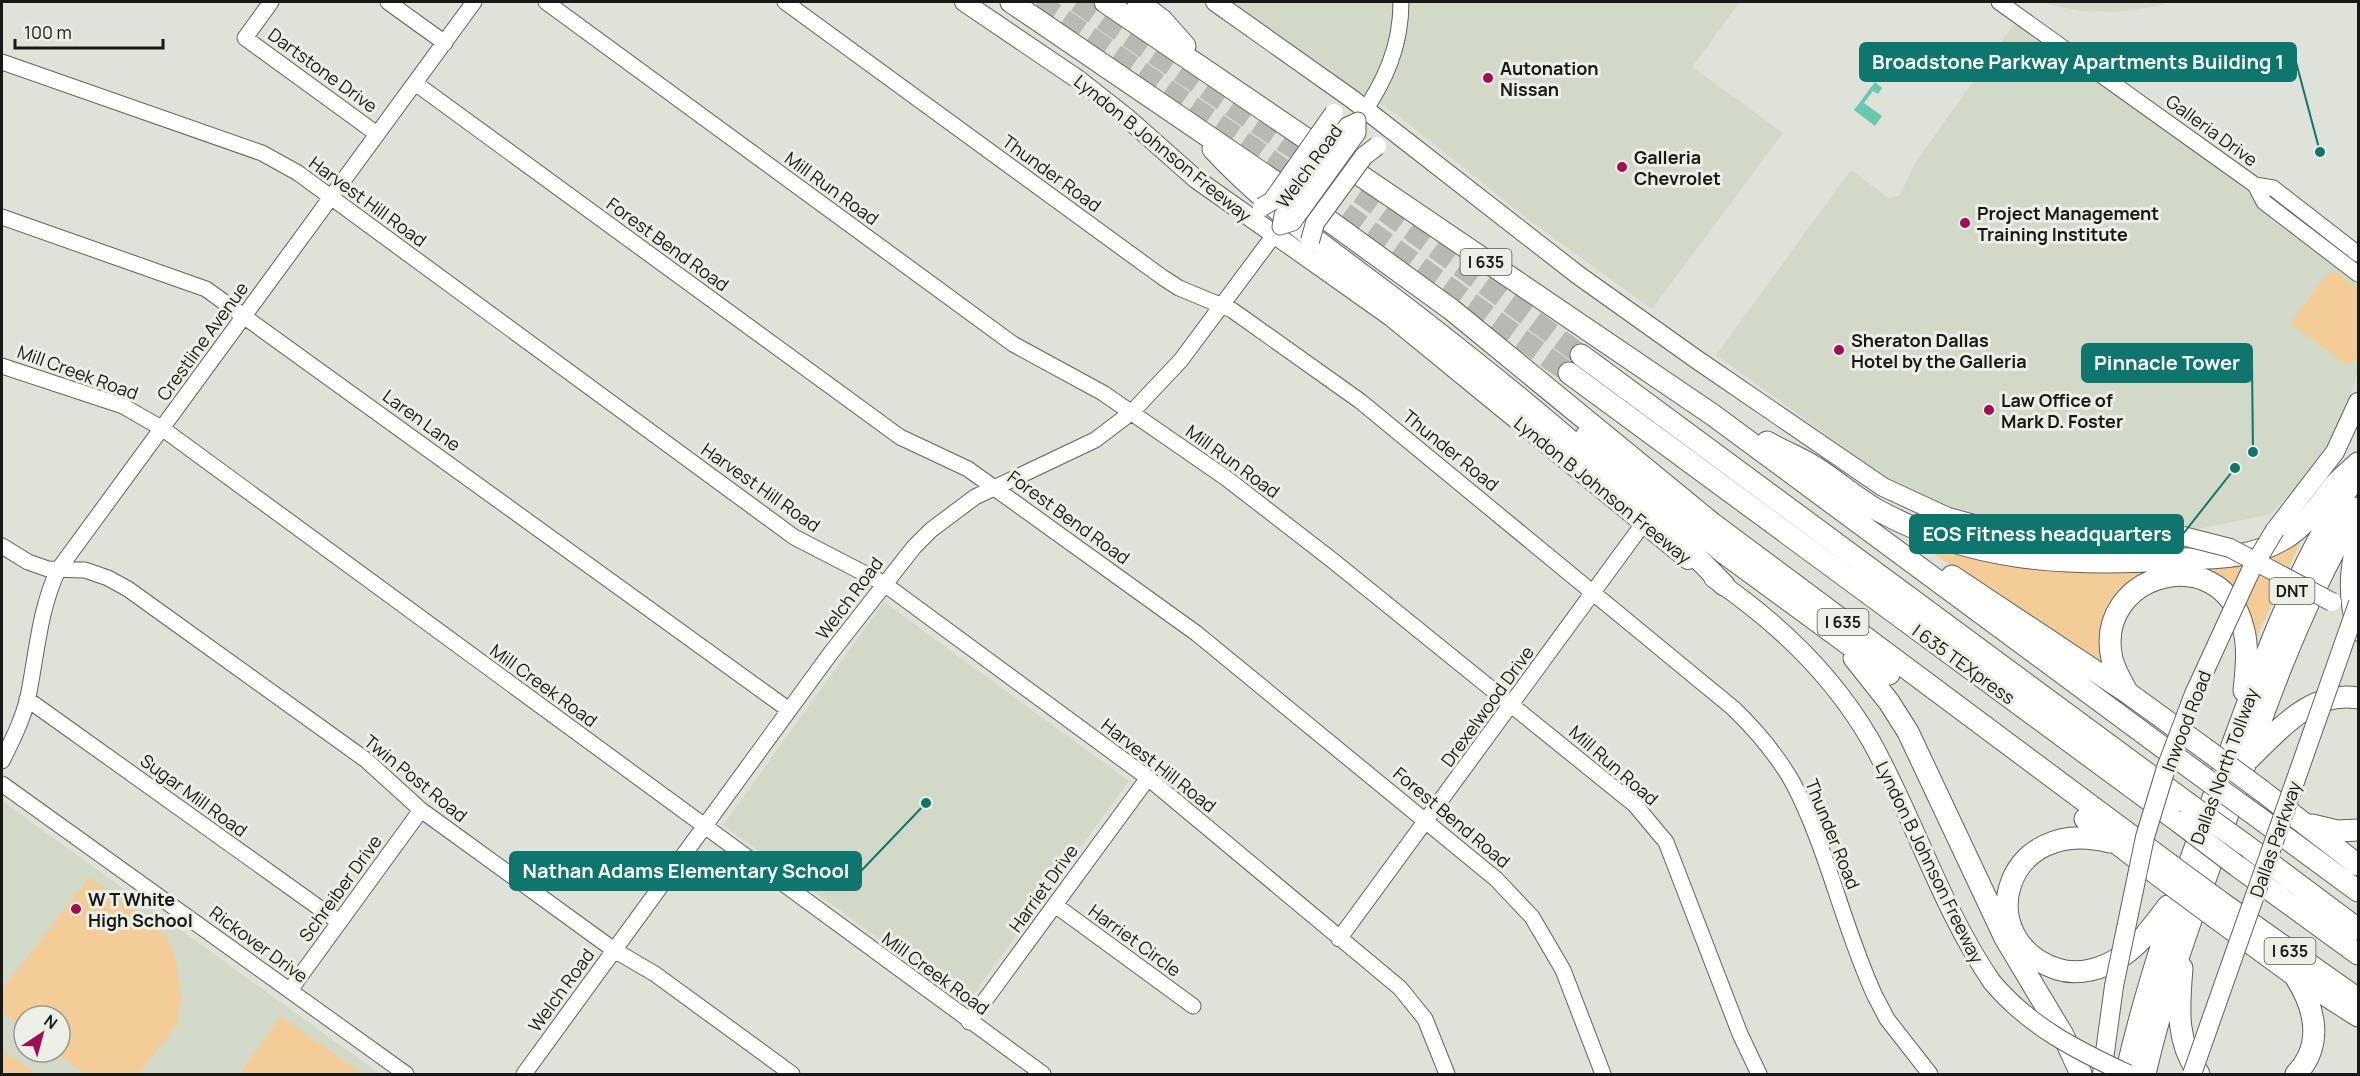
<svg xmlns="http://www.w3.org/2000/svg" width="2360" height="1076" viewBox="0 0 2360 1076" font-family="Manrope,sans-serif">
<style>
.built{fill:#d2d9c9;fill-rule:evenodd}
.green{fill:#f3cc98}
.water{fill:#69c8b0}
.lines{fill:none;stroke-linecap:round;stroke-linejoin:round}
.highway-tunnel{stroke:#b6bab2;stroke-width:21;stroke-dasharray:21 10;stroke-linecap:butt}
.minor-casing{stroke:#60635b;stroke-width:17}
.major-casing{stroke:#60635b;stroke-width:20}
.highway-casing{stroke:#60635b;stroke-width:23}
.minor{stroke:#fff;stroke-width:15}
.major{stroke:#fff;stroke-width:18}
.highway{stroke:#fff;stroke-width:21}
.minor-bridge-casing{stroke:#60635b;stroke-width:17;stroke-linecap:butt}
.major-bridge-casing{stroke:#60635b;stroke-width:20;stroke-linecap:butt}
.highway-bridge-casing{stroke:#60635b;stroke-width:23;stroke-linecap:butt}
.minor-bridge{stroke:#fff;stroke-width:15}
.major-bridge{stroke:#fff;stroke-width:18}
.highway-bridge{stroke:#fff;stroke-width:21}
.poi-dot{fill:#9f0e56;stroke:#ebefe6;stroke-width:2}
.labels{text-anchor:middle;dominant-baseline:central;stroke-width:6;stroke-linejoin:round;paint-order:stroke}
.shield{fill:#ebefe6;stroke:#575954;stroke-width:1.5}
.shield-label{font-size:16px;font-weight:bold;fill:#181916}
.poi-label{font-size:18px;font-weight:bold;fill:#181916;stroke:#ebefe6;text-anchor:start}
.street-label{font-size:18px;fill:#181916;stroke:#ebefe6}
.leader{fill:none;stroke:#0f766e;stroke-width:2}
.callout-dot{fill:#0f766e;stroke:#ebefe6;stroke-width:2}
.callout{fill:#0f766e;stroke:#0f766e;stroke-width:2}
.callout-label{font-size:20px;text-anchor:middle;font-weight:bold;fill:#fff}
</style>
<rect width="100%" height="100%" fill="#dee2d9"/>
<path class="built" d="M1230 2H1740L1692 67 1783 133 1652 309 1525 217 1399 116 1349 85Z
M2040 2H2171L2147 8 2114 12 2080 11Z
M2018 19 2198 153 2358 280V372L2347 406 2318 462 2271 514 2192 530 2019 527 1947 509 1895 484 1716 355 1851 170 1890 199 1900 195 1915 163Z
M884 602 1129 781 967 1003 723 825Z
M2 801 380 1074H2ZM24 1016H60V1052H24Z"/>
<path class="green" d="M2329 272 2338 273 2358 289V359L2347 365 2290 323Z
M1899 529 2141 567 2144 577 2128 585 2109 677Z
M2298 536 2302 539 2254 643 2195 565Z
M90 877 167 936 177 965 181 997 178 1023 139 1074H85L55 1052H60V1016H24V1029L2 1012V989Z
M281 1016 362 1074H240Z
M2 1049 33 1072 36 1074H2Z"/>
<path class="water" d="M1875 82 1882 88 1878 94 1873 91 1864 103 1882 116 1875 126 1854 110Z"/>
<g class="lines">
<path class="highway-tunnel" d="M1038 2 1252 147 1569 373
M1077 2 1361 194 1581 355"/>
<g class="minor-casing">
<path id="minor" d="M271 2 245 38 377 134
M388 2 445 43
M546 2 1013 344 1103 393 1226 478 1332 560 1635 805 1666 842 1740 1034 1759 1074
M785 2 1162 277 1179 288 1232 310 1360 401 1733 708C1756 730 1777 755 1793 783 1828 850 1843 927 1875 996L1887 1019 1930 1074
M1999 2 2255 185 2273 188 2358 254
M2 62 262 153 298 173 794 537 883 583 1148 778 1400 988 1425 1019 1447 1074
M415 83 900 437 968 469 1196 633 1496 879 1532 917 1563 970 1603 1074
M1360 118C1385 81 1401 47 1401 2
M2255 185 2264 202 2358 274
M2 217 206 289 789 710
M2 366 123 406 163 429 1043 1074
M2 546 28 562 48 569 85 570 108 578 128 589 366 760 421 810 614 950 655 974 792 1074
M27 699 339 922
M2 761C12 741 23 719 28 697 37 653 39 611 58 570L474 2
M2 784 406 1074
M1055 905 1193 1006
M1339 939 1643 524
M290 990 421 810
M969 1022 1148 778
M524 1074 830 654 914 547 931 530 975 497 1095 440 1132 412 1181 360 1280 227"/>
</g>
<g class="major-casing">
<path id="major" d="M964 2 1079 80 1126 117 1196 179 1391 317 1688 560
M1215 2 1352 99 1578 275 1696 359 1883 487 1948 517 2004 532 2058 538 2183 536
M2275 530 2335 452 2358 402
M1713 578C1776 621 1833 675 1871 741 1915 820 1941 908 1992 982
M2102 1074 2114 986"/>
</g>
<g class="highway-casing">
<path id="highway" d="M1011 2 1284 188 1452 310 1713 524 2169 864
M1105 2 1713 415 2196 772
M1138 2 1162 20 1185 46
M1213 149C1271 212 1343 259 1410 311 1520 396 1628 485 1724 585
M1581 355 2186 802
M1569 373 2179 822
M1586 436 1724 553 1889 674
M1767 442C1783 451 1800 458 1815 467 1837 481 1857 499 1879 511 1971 561 2065 566 2167 560 2207 557 2245 561 2282 540 2304 528 2317 507 2332 488 2339 479 2350 471 2358 463
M2358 541C2349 571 2349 600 2358 630
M1952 576 2128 693 2204 748
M1854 658 1889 702 1908 732 2005 938 2063 1035 2081 1074
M2128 693C2122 682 2115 671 2112 659 2093 573 2221 539 2243 627 2249 647 2246 670 2244 691
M2249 759C2280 729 2311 690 2358 698
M2262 791 2358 865
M2255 815 2358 891
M2085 819 2158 875
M2312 825 2337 831 2358 830
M2110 842C2003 814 1970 940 2057 969 2079 976 2103 969 2122 956 2141 944 2154 924 2168 906
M2244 844 2358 929
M2237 866 2358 954
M2222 903 2358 999
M2216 918 2294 975 2358 1016
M2182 968C2179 1007 2175 1040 2199 1074
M2296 978C2315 1008 2324 1045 2296 1074
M2126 1074C2149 972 2185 874 2221 776 2258 674 2293 574 2352 482
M2145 1074C2163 994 2192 918 2219 840 2258 726 2296 612 2358 508"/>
</g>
<use href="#minor" class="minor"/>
<use href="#major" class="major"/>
<use href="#highway" class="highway"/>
<g class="minor-bridge-casing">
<path id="minor-bridge" d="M1358 120V133L1293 223 1280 227 1282 215 1347 125Z"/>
</g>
<g class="major-bridge-casing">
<path id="major-bridge" d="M1262 207 1272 201 1334 113
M1310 241 1315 223 1364 156 1377 146
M2183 536 2230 548 2332 602
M1992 982C2029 1026 2076 1050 2128 1074
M2114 986 2145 837 2166 768 2194 694 2251 570 2275 530
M2192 1074 2358 603"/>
</g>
<g class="highway-bridge-casing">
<path id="highway-bridge" d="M2204 748 2262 791
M2196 772 2255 815
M2186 802 2244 844
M2179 822 2237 866
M2169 864 2222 903
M2158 875 2216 918"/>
</g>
<use href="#minor-bridge" class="minor-bridge"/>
<use href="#major-bridge" class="major-bridge"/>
<use href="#highway-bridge" class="highway-bridge"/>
</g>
<g class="poi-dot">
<circle cx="1488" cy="78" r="6"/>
<circle cx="1622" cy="167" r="6"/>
<circle cx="1965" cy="223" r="6"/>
<circle cx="1839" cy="350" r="6"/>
<circle cx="1989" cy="410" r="6"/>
<circle cx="76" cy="909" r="6"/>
</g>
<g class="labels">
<g class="shield">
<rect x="1460.5" y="249" width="51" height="26" rx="4.5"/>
<rect x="2269.5" y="578" width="45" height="26" rx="4.5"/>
<rect x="1817.5" y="609" width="51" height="26" rx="4.5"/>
<rect x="2264.5" y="938" width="51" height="26" rx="4.5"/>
</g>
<g class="shield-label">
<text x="1486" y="262">I 635</text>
<text x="2292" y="591">DNT</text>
<text x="1843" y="622">I 635</text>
<text x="2290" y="951">I 635</text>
</g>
<g class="poi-label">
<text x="1500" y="68">Autonation<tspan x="1500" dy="21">Nissan</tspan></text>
<text x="1634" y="157">Galleria<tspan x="1634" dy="21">Chevrolet</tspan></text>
<text x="1977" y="213">Project Management<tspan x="1977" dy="21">Training Institute</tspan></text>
<text x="1851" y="340">Sheraton Dallas<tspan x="1851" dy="21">Hotel by the Galleria</tspan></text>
<text x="2001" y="400">Law Office of<tspan x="2001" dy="21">Mark D. Foster</tspan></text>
<text x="88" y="899">W T White<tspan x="88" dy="21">High School</tspan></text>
</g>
<g class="street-label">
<text transform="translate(323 70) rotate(36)">Dartstone Drive</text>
<text transform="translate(2212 130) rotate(36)">Galleria Drive</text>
<text transform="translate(1163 148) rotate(39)">Lyndon B Johnson Freeway</text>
<text transform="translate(1309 166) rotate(-54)">Welch Road</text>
<text transform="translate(1052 173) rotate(36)">Thunder Road</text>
<text transform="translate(832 188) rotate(36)">Mill Run Road</text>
<text transform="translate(368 201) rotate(36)">Harvest Hill Road</text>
<text transform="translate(668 244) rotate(36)">Forest Bend Road</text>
<text transform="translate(202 341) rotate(-54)">Crestline Avenue</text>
<text transform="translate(78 372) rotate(20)">Mill Creek Road</text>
<text transform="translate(422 420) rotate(36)">Laren Lane</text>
<text transform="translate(1451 450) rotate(39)">Thunder Road</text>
<text transform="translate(1233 461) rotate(36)">Mill Run Road</text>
<text transform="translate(761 487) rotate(35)">Harvest Hill Road</text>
<text transform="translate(1603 490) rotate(39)">Lyndon B Johnson Freeway</text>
<text transform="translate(1069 517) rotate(36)">Forest Bend Road</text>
<text transform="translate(849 598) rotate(-53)">Welch Road</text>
<text transform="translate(1964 664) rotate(36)">I 635 TEXpress</text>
<text transform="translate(544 685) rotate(36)">Mill Creek Road</text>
<text transform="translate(1487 706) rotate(-54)">Drexelwood Drive</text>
<text transform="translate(2186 721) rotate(-69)">Inwood Road</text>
<text transform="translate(1159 765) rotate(38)">Harvest Hill Road</text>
<text transform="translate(1614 765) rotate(41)">Mill Run Road</text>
<text transform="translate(2224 766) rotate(-70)">Dallas North Tollway</text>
<text transform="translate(416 778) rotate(39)">Twin Post Road</text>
<text transform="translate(194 795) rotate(36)">Sugar Mill Road</text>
<text transform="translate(1452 817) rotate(40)">Forest Bend Road</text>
<text transform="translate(1833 834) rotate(68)">Thunder Road</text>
<text transform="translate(2275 839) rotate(-71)">Dallas Parkway</text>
<text transform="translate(1930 862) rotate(64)">Lyndon B Johnson Freeway</text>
<text transform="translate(340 888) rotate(-54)">Schreiber Drive</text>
<text transform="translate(1043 888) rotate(-54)">Harriet Drive</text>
<text transform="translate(1135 940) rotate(36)">Harriet Circle</text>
<text transform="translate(259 944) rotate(36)">Rickover Drive</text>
<text transform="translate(936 973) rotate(36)">Mill Creek Road</text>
<text transform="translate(561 990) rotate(-54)">Welch Road</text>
</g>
</g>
<path class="leader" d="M2320 152L2296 62M2253 452L2252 363M2235 468L2183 534M926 803L861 871"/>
<g class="callout-dot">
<circle cx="2320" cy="152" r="6"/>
<circle cx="2253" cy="452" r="6"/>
<circle cx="2235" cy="468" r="6"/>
<circle cx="926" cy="803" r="6"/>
</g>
<g class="callout">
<rect x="1860" y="43" width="436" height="38" rx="6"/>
<rect x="2082" y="344" width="170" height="38" rx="6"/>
<rect x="1910" y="515" width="273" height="38" rx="6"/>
<rect x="510" y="852" width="351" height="38" rx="6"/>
</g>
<g class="callout-label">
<text x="2078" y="69">Broadstone Parkway Apartments Building 1</text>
<text x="2167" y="370">Pinnacle Tower</text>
<text x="2047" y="541">EOS Fitness headquarters</text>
<text x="686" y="878">Nathan Adams Elementary School</text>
</g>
<rect width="2360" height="1076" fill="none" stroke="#181916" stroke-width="6"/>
<g transform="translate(42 1034) rotate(36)"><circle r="28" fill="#ebefe6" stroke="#979993" stroke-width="1.5"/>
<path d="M0-4.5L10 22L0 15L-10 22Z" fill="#9f0e56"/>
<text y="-9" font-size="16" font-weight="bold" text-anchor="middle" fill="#181916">N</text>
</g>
<path d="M15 39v9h148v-9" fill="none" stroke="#181916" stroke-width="3"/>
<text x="24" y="39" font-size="18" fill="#181916" stroke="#ebefe6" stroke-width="4.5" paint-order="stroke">100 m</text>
</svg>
